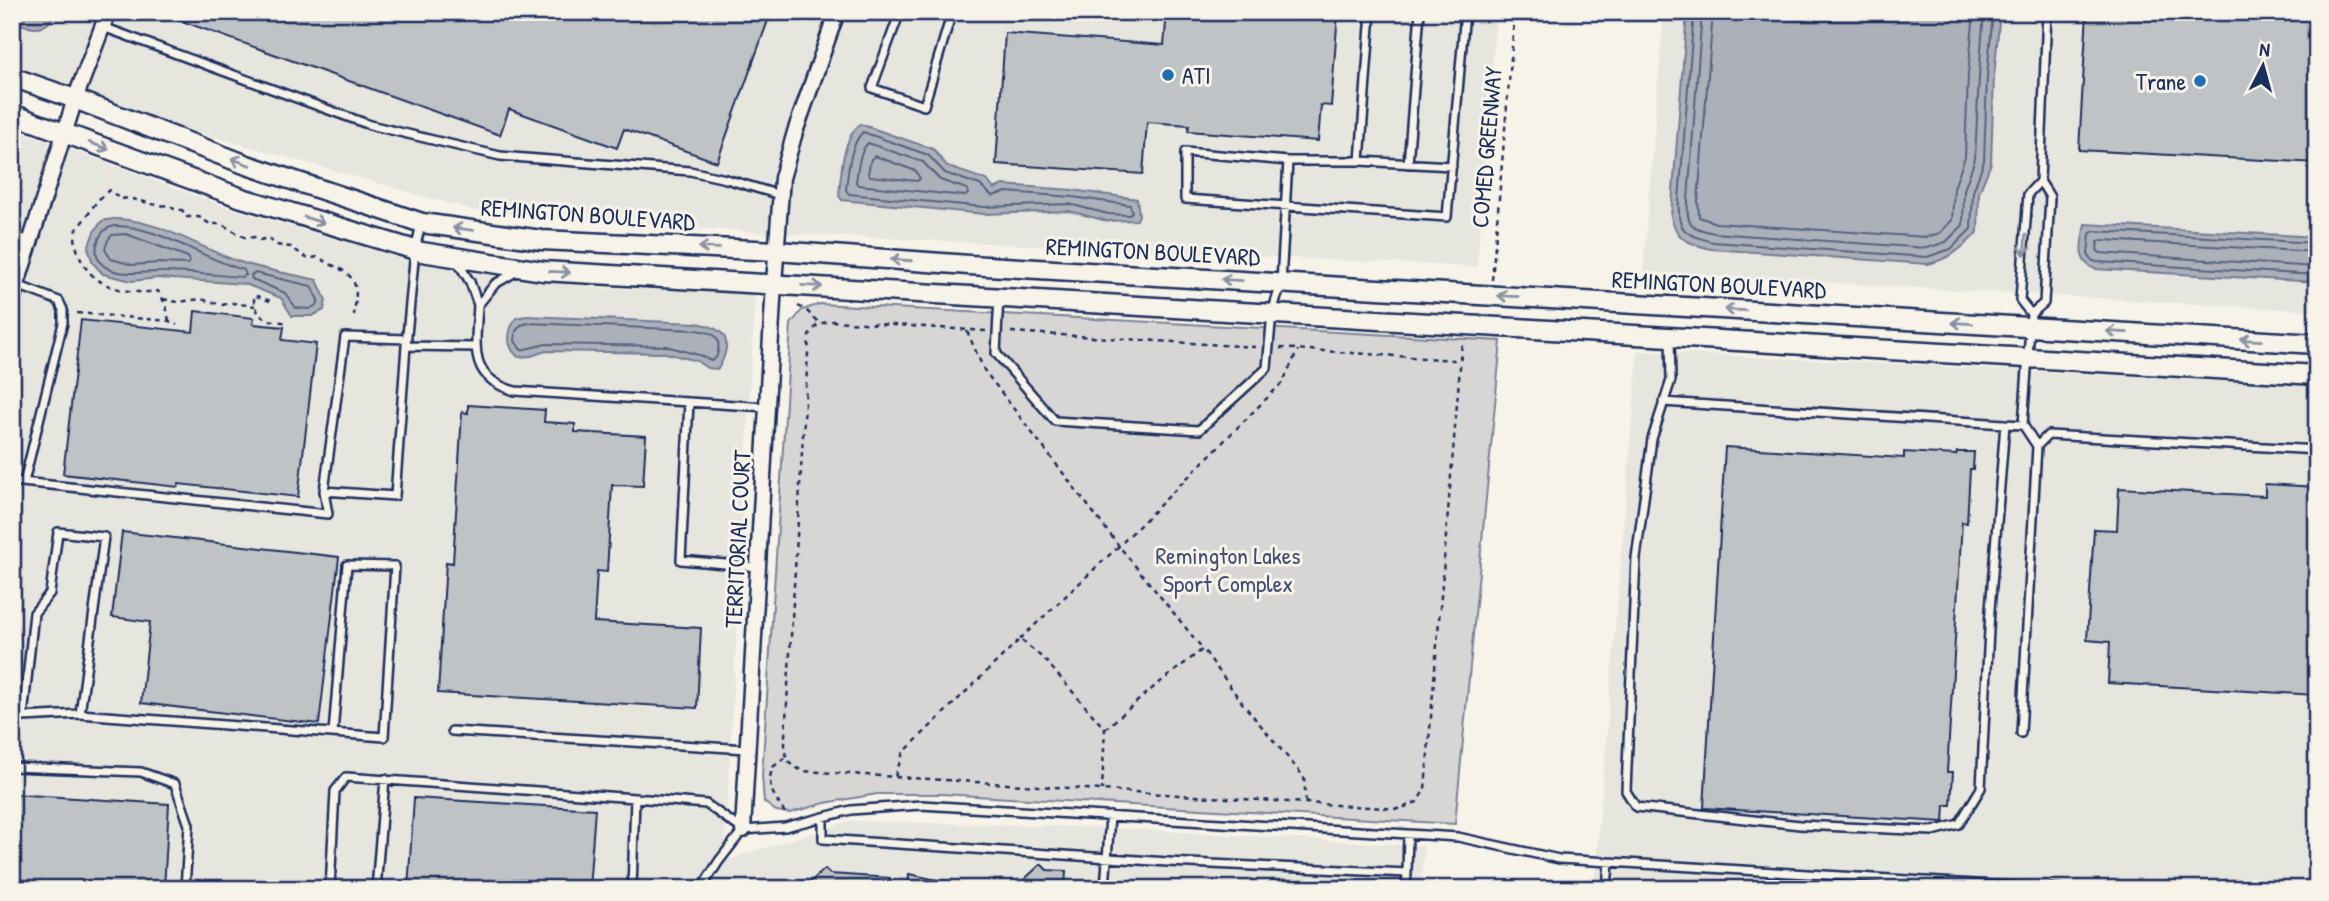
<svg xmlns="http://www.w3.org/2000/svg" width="2329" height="901" viewBox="0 0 2329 901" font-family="'Patrick Hand',sans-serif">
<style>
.built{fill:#e6e5de}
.green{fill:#d7d6d4;stroke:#798299;stroke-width:2}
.water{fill:#acb0b9;stroke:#727c95;stroke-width:2}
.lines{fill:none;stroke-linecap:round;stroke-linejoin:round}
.shore{stroke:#556382;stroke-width:2}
.building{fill:#c0c3c5;stroke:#1b2f5e;stroke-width:2}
.service-casing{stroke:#1b2f5e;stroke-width:12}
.minor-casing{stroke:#1b2f5e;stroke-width:19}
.tertiary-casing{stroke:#1b2f5e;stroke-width:23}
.path{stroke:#1b2f5e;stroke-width:2.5;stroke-dasharray:5 5;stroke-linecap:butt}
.service{stroke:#f7f3e8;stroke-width:7}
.minor{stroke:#f7f3e8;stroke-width:14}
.tertiary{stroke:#f7f3e8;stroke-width:18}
.oneway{stroke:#8991a3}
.poi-dot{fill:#1f6fb2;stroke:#f7f3e8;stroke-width:2.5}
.labels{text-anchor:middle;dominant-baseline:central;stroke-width:6;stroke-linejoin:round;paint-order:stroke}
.poi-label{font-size:24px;fill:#1b2f5e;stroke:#f7f3e8;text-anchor:start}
.street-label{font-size:24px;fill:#1b2f5e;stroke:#f7f3e8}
.park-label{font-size:24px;fill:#415076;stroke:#f7f3e8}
</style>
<rect width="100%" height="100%" fill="#f7f3e8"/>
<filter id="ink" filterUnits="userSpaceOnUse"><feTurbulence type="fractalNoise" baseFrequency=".0143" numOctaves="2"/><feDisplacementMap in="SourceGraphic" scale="14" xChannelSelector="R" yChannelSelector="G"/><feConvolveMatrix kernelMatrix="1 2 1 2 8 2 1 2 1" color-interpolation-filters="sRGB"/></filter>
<g filter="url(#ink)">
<path class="built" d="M12 12H1496L1477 267 738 231 476 211 155 120 12 68Z
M1664 12H2317V311L1643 272Z
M12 128 229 208 421 264 594 288 755 293 724 861 849 821 1095 827 1424 846 1421 889H12Z
M1638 351 2317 386V889H1594Z"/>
<path class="green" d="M820 304 1501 341 1455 824 942 794H877L825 803 790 813 776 811 764 802 762 775 791 324 802 310Z"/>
<path class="water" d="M12 12H55C54 14 50 22 48 23 36 34 17 25 12 12Z
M1687 12H2000L1994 77 1991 163 1979 193 1978 232C1962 248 1950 259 1928 264L1711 249C1689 243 1678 242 1671 217Z
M860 124 933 149 948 167 987 180 994 189 1003 185 1072 190 1137 199 1139 215 1137 220 1107 221 1069 211 984 214 842 200 839 196C841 174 842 139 860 124Z
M113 219C156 218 197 247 237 261 263 270 291 274 317 280L326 300 324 310 312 316H292L281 298 245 284 158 278 132 281 103 274 93 263 88 248 94 232 102 221Z
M2085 224 2317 237V282L2095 269C2075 261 2082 241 2085 224Z
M526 316 696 323C727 328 734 341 718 369L707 368 697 361 666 353 546 351 531 356 518 357C505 345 507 332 516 318Z"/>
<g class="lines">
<path class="shore" d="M1694 12 1679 200C1677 231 1684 234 1713 242L1927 257 1951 249 1971 229 1973 192 1984 161 1987 77 1993 12
M1702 12 1688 200C1686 226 1690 227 1714 233L1927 248 1946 242 1963 225 1964 190 1975 159 1979 76 1984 12
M1713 12 1698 201 1699 217 1716 223 1926 237 1940 233 1952 220 1954 188 1965 157 1968 75 1974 12
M863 132 928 155 945 173 980 185 992 196 1007 192 1072 197 1130 205 1132 212 1129 215 1108 214 1069 204 984 207 849 194 846 190C848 172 850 144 863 132Z
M868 143 923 162 940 180 967 189 968 194 965 196 858 185 856 182C858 169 859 152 868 143Z
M875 156 916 171 920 179 917 181 870 176 868 173 871 159Z
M114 226C157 225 202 259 244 270L246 275 242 277C215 275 188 272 161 272 143 271 124 277 107 268 96 262 94 249 99 239 102 231 106 228 114 226Z
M126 234 188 257 190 262 187 264 158 263 133 265 111 259 105 249 108 240 112 235Z
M2317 243 2094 231 2090 234 2088 254 2091 260 2097 262 2317 275
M2317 252 2102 240 2098 242 2097 250 2100 253 2317 267
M255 273 311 286 318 300V304L310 309 296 308 285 293 252 279 251 275Z
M528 323 696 330C710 332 721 334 718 351 716 359 718 356 712 361L699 355 666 346 546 344 521 350 515 341 516 331 521 325Z"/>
</g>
<path class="building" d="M163 12H771L717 162 624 129 617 148 509 109 500 135 162 14Z
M1167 12H1338L1331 106 1321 105 1318 141 1188 131 1189 125 1147 122 1143 174 996 164 1005 33 1164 45Z
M2087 12H2317V163L2079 150Z
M195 311 254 318 253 324 284 327 282 340 316 344 298 497 179 484 178 487 63 474 81 320 193 332Z
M468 405 545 410 544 422 575 424V432L646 436 643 486 612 485 607 572 597 571 594 622 701 628 697 708 438 693 446 562 453 563 462 412 468 413Z
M1725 447 1904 458V452L1956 455 1957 452H1974L1973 469H1970L1967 523 1962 522 1947 772H1953L1951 805H1945L1944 822 1704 808Z
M2265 484 2317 487V695L2108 683 2110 642 2087 640 2094 529 2117 530 2119 488 2265 496Z
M122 532 339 557 319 724 141 703 150 622 112 617Z
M12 794 169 804 164 889H12Z
M414 798 595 809 589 889H408Z
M1041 864 1047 870 1066 871 1065 889H1014Z
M825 869 830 874 890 878V889H802Z
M909 874 951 883 950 889H908Z"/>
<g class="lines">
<g class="service-casing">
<path id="service" d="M900 12 872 88 924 106 952 12
M103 27 370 125 500 156 690 171 726 179 780 195
M1288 161H1360L1452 166
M1360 161 1371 12
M1408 164 1420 12
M421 224 415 250 406 346 476 347
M12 235 30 241
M457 261 470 282 478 305 495 284 519 270
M17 285 59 301 63 310V323L24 482
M999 297 996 353 1055 421 1199 430 1267 368 1272 313 1281 283 1288 161 1185 152V199L1447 217 1465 12
M478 305C476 345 467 378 515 391L767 407
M2031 314 2044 303 2050 197 2040 181 2047 12
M1670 337 1671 380 1652 439 1636 558 1626 791 1636 807 1800 825 1933 831 1959 824 1981 788 1990 610 2005 424 2023 425
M406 346 395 496 324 491 345 337 407 339
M689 402 681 560 758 567
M1663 402 2005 424
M2037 446 2048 435 2317 450
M12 481 328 514 324 491
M12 712 23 717 80 714 384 737 395 566 347 565 333 733
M23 717 34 613 50 593 58 532 104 537 80 714
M452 731 747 749
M2021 733 2037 446 2023 425 2031 314 2020 300 2028 194 2040 181
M12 767 141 772 175 784 189 825 185 889
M823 817V839L1168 862 1407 873 1408 834
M330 889 335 791 346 777 635 798
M376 889 385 779
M632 889 635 798 706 804 743 830 785 827 851 810 921 805 1458 837 1559 859 2059 889
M701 889 719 861 743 830
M1105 889 1110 816
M1406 889 1407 873
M1607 889 1609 862"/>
</g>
<g class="minor-casing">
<path id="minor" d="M12 300 75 99 108 12
M743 830 774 283 782 178 795 132 837 12"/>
</g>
<g class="tertiary-casing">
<path id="tertiary" d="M12 77 75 99 247 165 422 223 541 240 777 251 969 265 2317 344
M12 114 242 198 422 252 543 271 2317 375"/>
</g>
<path class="path" d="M1492 280 1515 12
M163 299 178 302 201 299 222 305 232 303 255 306
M270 301 254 295V302L259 315 268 320 289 323
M798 306 806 310 820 324
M77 313 169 321 177 325
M169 321 166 305 158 291C125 295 89 287 78 252 76 246 74 238 76 231 79 225 85 219 89 213 94 205 101 195 110 190L120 199C137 196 152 208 169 205L174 209 182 210 187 217H199L210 224H221L246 238 256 237 260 240 268 238 276 245 291 247 308 259 317 257C323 259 327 263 332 265 360 277 357 288 354 315
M967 331 984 370 1119 546 1283 382 1298 350
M986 331 833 321 818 324 809 336 785 736C785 755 784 763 803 771L1400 809 1417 802 1425 789 1462 343
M1011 332 1255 347
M1280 348 1454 360 1460 357
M1020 639 1119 546 1203 649
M1105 729 1154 687 1203 649 1243 704 1304 777 1306 803
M895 776 903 753 1020 639 1045 660 1105 729 1102 790
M785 813C775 797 765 786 773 767L786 757"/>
<use href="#service" class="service"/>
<use href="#minor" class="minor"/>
<use href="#tertiary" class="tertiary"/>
</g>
<defs><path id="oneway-shaft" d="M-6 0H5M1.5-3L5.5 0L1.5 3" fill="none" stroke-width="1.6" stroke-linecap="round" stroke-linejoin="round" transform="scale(1.75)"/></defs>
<g class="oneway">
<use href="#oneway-shaft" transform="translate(99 146) rotate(20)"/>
<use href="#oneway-shaft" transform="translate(241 162) rotate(-160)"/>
<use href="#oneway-shaft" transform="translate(314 220) rotate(17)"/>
<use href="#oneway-shaft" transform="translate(463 229) rotate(-172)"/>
<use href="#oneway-shaft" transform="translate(2025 245) rotate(94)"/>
<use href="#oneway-shaft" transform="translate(709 248) rotate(-178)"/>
<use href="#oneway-shaft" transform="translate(901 260) rotate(-176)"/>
<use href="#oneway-shaft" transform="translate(560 272) rotate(3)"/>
<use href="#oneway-shaft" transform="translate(1232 280) rotate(-177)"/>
<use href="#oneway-shaft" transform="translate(812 286) rotate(3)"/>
<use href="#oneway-shaft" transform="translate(1508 296) rotate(-177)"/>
<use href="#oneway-shaft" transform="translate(1735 310) rotate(-177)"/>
<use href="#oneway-shaft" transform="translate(1962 323) rotate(-177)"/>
<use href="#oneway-shaft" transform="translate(2117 332) rotate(-177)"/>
<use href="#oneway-shaft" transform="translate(2251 340) rotate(-177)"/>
</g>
</g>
<g class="poi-dot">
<circle cx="1168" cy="75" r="7"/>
<circle cx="2200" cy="81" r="7"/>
</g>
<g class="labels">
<g class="poi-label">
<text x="1182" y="75">ATI</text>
<text x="2186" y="81" text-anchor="end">Trane</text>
</g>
<g class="street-label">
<text transform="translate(1486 147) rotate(-85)">COMED GREENWAY</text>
<text transform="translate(588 214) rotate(4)">REMINGTON BOULEVARD</text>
<text transform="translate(1153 251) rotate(3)">REMINGTON BOULEVARD</text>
<text transform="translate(1719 284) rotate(3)">REMINGTON BOULEVARD</text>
<text transform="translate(737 539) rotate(-87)">TERRITORIAL COURT</text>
</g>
<g class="park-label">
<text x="1228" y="555">Remington Lakes<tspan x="1228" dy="28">Sport Complex</tspan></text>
</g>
</g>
<rect width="2329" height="901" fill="none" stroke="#f7f3e8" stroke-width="42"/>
<rect x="21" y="21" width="2287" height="859" fill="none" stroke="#1b2f5e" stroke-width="2.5" filter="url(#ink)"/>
<g transform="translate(2263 66) rotate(6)" stroke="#f7f3e8" stroke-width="5" paint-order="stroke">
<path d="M0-5L12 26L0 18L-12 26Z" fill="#1b2f5e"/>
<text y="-10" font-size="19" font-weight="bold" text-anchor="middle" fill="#1b2f5e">N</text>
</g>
</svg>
